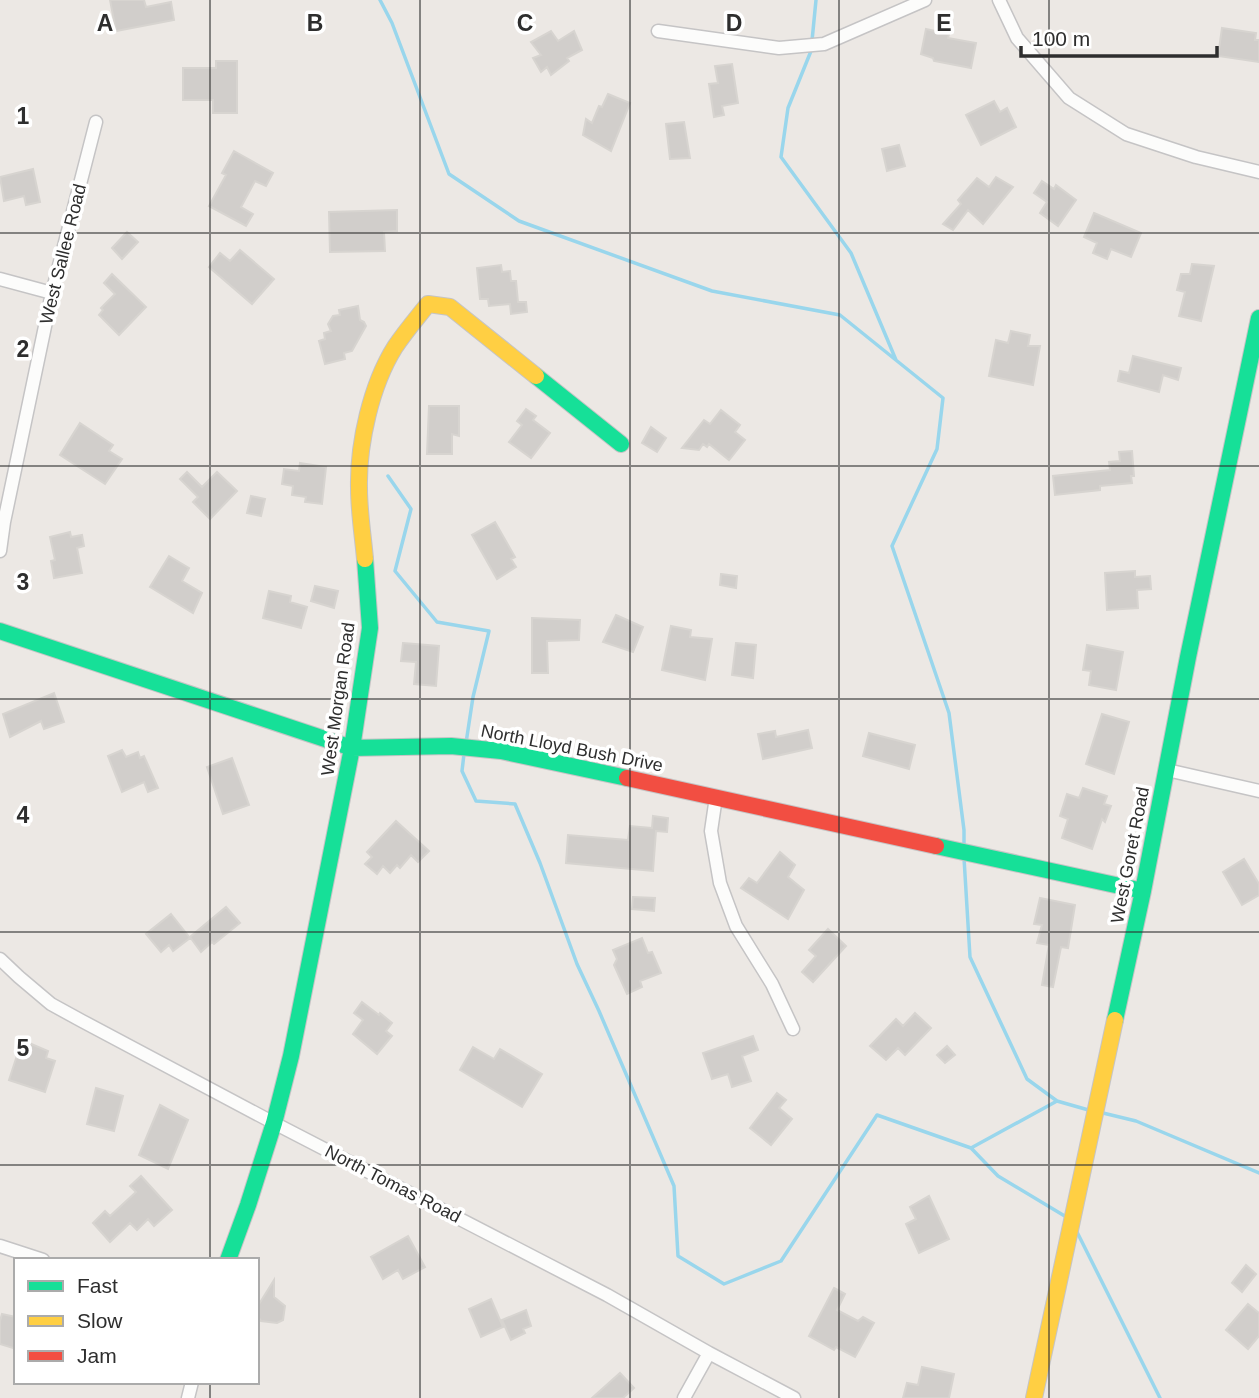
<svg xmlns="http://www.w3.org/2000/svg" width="1259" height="1398" viewBox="0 0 1259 1398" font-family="Arial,sans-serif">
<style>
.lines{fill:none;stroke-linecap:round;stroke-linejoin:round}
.stream{stroke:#99d6ec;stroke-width:3.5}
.building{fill:#d1cecb;stroke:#d7d4d0;stroke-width:2}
.street-casing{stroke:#c5c4c5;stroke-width:15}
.fast-casing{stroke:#c5c4c5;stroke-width:18}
.slow-casing{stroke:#c5c4c5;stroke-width:18}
.jam-casing{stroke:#c5c4c5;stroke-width:18}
.street{stroke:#fcfcfb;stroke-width:12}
.fast{stroke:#16e098;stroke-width:16}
.slow{stroke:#ffcf43;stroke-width:16}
.jam{stroke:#f24e42;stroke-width:16}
.grid{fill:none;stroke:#2e2e2e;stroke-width:2;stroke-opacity:0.55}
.labels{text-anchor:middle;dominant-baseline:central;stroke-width:7;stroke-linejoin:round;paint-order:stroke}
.street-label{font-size:18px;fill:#2e2e2e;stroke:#fff}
.grid-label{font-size:23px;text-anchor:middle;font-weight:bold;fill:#2e2e2e;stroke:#fff;stroke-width:7;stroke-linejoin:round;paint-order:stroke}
</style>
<rect width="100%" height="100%" fill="#ece8e4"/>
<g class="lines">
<path class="stream" d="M380 0 392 23 449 174 519 221 712 291 840 315 943 398 937 449 892 546 949 713 964 830V847
M816 0 811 51 788 108 781 157 851 253 896 360
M388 476 411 509 395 571 437 622 489 631 473 697 466 743
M464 754 462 771 476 801 515 804 540 863 577 964 599 1011 674 1186 678 1256 724 1284 781 1261 877 1115 971 1148 1057 1101
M964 858 970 957 1027 1079 1057 1101 1092 1111
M1103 1113 1136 1121 1259 1173
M971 1148 998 1176 1068 1218
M1076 1230 1160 1398"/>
</g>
<path class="building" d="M110 0H144L146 7 171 2 174 20 116 31Z
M1222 28 1256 33 1255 40H1259V62L1218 56Z
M926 29 949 34 948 38 976 43 971 68 934 61 933 58 921 54Z
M551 31 558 41 574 31 582 50 567 58 569 61 551 75 547 67 541 72 533 58 541 55 531 42Z
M216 61H237V113H213V100H183V68H216Z
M732 64 738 103 722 106 724 115 714 117 709 84 718 83 715 66Z
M608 94 630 103 611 151 583 135 586 119 592 123 599 106 602 107Z
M994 101 1000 112 1007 108 1016 127 981 145 966 115Z
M684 122 690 158 670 159 666 124Z
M899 145 905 166 887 171 882 149Z
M234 151 273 173 266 186 255 181 241 207 253 214 246 226 209 206 226 175 222 173Z
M33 169 40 202 26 205 24 196 4 201 0 177Z
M996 177 1013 187 983 224 968 210 953 230 943 224 961 204 958 200 977 178 989 187Z
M1042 181 1054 189 1056 185 1076 200 1058 226 1040 213 1047 202 1034 193Z
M397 210V231L384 232 385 251 330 252 329 212Z
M1094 213 1141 233 1131 257 1111 249 1107 259 1093 253 1097 243 1084 237Z
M127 232 138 242 122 259 112 248Z
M240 250 274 279 252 304 209 267 220 253 230 261Z
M1192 264 1214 266 1201 321 1179 316 1185 292 1177 290 1181 274H1190Z
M501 265 502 272 510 271 511 281H516L518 302H526L527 312 511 314 510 304 489 306 488 299H480L477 268Z
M112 274 146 307 119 335 99 315 103 310 101 308 115 294 104 283Z
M358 306 360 320 364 322 366 326 352 351 344 353 345 359 325 364 319 341 325 339 324 333 331 331 328 324 333 316 340 315 339 310Z
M1011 331 1030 335 1028 346H1040L1033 385 989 376 996 340 1008 343Z
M1133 356 1181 368 1178 380 1163 375 1159 392 1118 381 1120 371 1129 373Z
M429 406H459V436L452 434V454H427Z
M526 409 536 416 533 420 550 433 531 458 509 442 522 425 517 421Z
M721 410 740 425 735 432 745 440 729 460 709 444 707 447 703 444 699 450 682 448 704 420 710 424Z
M80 423 113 445 109 451 122 459 105 484 60 455Z
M651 427 666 438 657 452 642 443Z
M1132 451 1134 476H1131L1132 483 1100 486V490L1055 495 1053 476 1110 470 1109 462 1120 461 1119 452Z
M300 463 326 467 322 504 305 502 306 497 292 495 293 486 282 484 284 469 299 471Z
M187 472 202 487 217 472 237 491 210 519 193 502 198 497 180 479Z
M251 496 265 499 261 516 247 513Z
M495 522 515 557 511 559 516 567 497 579 472 535Z
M70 532 71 537 82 535 84 546 77 548 82 573 54 578 51 561 55 560 50 537Z
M169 556 189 568 182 581 202 593 193 613 150 587Z
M1135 571V577L1150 576 1151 589 1137 590 1138 608 1107 610 1105 573Z
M721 574 737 576 736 588 720 585Z
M315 586 338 591 334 608 311 601Z
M269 591 291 596 290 602 307 607 301 628 263 618Z
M616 615 643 627 633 652 603 642Z
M532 618 580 620 579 640 547 641 548 673H532Z
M671 626 691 630 690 637 712 639 705 680 662 670Z
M403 643 439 646 436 686 414 684 416 662 401 661Z
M736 643 756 645 753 678 732 675Z
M1087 645 1123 652 1116 690 1089 685 1091 671 1083 670Z
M54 693 64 722 44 729 41 721 10 737 3 714Z
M1102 714 1129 722 1114 774 1086 764Z
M808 730 812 748 763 759 758 734 775 731 776 737Z
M869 733 915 745 909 769 863 756Z
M122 750 126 757 138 752 140 758 144 756 158 788 148 792 144 782 122 792 108 756Z
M232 758 249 805 223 814 207 767Z
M1083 788 1107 796 1104 804 1111 806 1105 822 1102 819 1092 849 1062 838 1068 819 1060 816 1067 794 1079 798Z
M653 816 668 818 667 832 656 831 653 871 566 863 568 835 628 840 630 826 652 828Z
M396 821 429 851 418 862 411 855 400 868 397 865 390 873 383 866 377 874 365 864 372 857 367 852Z
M780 852 795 865 788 877 804 890 788 919 741 888 749 878 757 883Z
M1244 859 1259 884V895L1242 905 1223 872Z
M633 897 655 898 654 911 632 909Z
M1040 898 1075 905 1068 948 1061 947 1053 987 1042 985 1049 945 1037 943 1042 925 1034 924Z
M226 907 240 923 214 944 212 942 201 952 190 937Z
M171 914 190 938 173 951 169 945 161 952 146 934Z
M828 929 846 946 813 982 802 972 816 956 809 950Z
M642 938 648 953 652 952 661 973 640 981 642 987 627 994 614 965 617 959 613 950Z
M362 1002 379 1015 380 1013 392 1023 386 1031 392 1036 377 1054 353 1034 363 1020 354 1013Z
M915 1013 931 1028 905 1055 898 1048 886 1060 870 1046 896 1019 903 1026Z
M753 1036 758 1050 742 1056 751 1081 732 1087 728 1074 712 1079 703 1053Z
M22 1040 48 1051 46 1058 55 1061 45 1092 9 1080Z
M947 1046 955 1055 945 1063 937 1055Z
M473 1047 494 1059 500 1049 542 1074 522 1107 460 1070Z
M96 1088 123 1096 114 1131 87 1124Z
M777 1093 786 1100 779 1108 792 1119 771 1145 750 1128Z
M160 1105 188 1120 168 1169 139 1155Z
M141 1176 172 1210 154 1226 148 1219 137 1230 130 1223 110 1242 93 1223 105 1211 110 1216 136 1192 130 1186Z
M929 1196 949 1239 919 1253 906 1224 916 1219 910 1207Z
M408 1236 425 1267 403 1279 398 1270 383 1279 371 1257Z
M1246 1265 1256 1274 1242 1292 1232 1283Z
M274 1280V1297L285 1306 283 1320 277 1323 261 1321 257 1315 259 1304Z
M834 1288 845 1294 837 1310 858 1321 863 1317 874 1323 855 1357 836 1347 834 1350 809 1336Z
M491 1299 503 1327 481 1337 469 1309Z
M1248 1304 1259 1313V1336L1248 1349 1226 1330Z
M526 1310 531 1326 523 1329 525 1333 511 1340 502 1320Z
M2 1314 16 1317V1349L0 1344V1321Z
M922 1367 954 1374 949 1398H903L907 1383 918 1385Z
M620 1373 634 1388 623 1398H592Z"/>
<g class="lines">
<g class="street-casing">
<path id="street" d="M999 0 1017 38 1069 98 1126 134 1196 157 1259 172
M658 31 779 48 824 44 925 0
M0 279 52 293
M0 551 4 522 52 293 96 122
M1167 770 1259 791
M716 797 711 831 720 883 736 926 772 984 793 1029
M0 959 19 977 51 1004 82 1021 274 1123 607 1295 709 1353 794 1398
M0 1246 43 1260
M188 1398 192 1382
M684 1398 709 1353"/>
</g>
<g class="fast-casing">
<path id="fast" d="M536 376 621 444
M0 631 352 748 451 746 501 751 627 778
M936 846 1143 891
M1115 1020 1143 891 1188 657 1259 318
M228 1260 248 1205 274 1123 291 1056 352 748 370 628 365 559"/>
</g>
<g class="slow-casing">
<path id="slow" d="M365 559C363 536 359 512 359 488 358 444 371 385 395 347 405 332 417 318 428 304L450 307 536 376
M1034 1398 1115 1020"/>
</g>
<g class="jam-casing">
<path id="jam" d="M627 778 936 846"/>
</g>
<use href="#street" class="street"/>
<use href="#fast" class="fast"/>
<use href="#slow" class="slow"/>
<use href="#jam" class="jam"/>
</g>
<path class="grid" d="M210 0V1260M420 0V1398M630 0V1398M839 0V1398M1049 0V1398M0 233H1259M0 466H1259M0 699H1259M0 932H1259M0 1165H1259M210 1382V1398"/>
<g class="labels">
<g class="street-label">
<text transform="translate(63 254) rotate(-76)">West Sallee Road</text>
<text transform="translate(338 699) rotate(-82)">West Morgan Road</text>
<text transform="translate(572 748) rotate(11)">North Lloyd Bush Drive</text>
<text transform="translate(1130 855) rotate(-79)">West Goret Road</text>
<text transform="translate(393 1184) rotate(27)">North Tomas Road</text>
</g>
</g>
<g class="grid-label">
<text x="105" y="31">A</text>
<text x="315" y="31">B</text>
<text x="525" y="31">C</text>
<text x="734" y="31">D</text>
<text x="944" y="31">E</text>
<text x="23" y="124">1</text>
<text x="23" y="357">2</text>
<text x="23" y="590">3</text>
<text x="23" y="823">4</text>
<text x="23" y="1056">5</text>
</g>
<rect x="14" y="1258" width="245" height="126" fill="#ffffff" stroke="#ababab" stroke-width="2"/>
<rect x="28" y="1281" width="35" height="10" fill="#16e098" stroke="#ababab" stroke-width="2"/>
<text x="77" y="1293" font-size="21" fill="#2e2e2e">Fast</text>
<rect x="28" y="1316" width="35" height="10" fill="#ffcf43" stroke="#ababab" stroke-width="2"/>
<text x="77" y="1328" font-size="21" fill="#2e2e2e">Slow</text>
<rect x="28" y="1351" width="35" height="10" fill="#f24e42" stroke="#ababab" stroke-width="2"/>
<text x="77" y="1363" font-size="21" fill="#2e2e2e">Jam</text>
<path d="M1021 46v10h196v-10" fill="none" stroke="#2e2e2e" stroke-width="3.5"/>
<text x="1032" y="46" font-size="21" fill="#2e2e2e" stroke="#ffffff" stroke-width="5" paint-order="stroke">100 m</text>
</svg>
